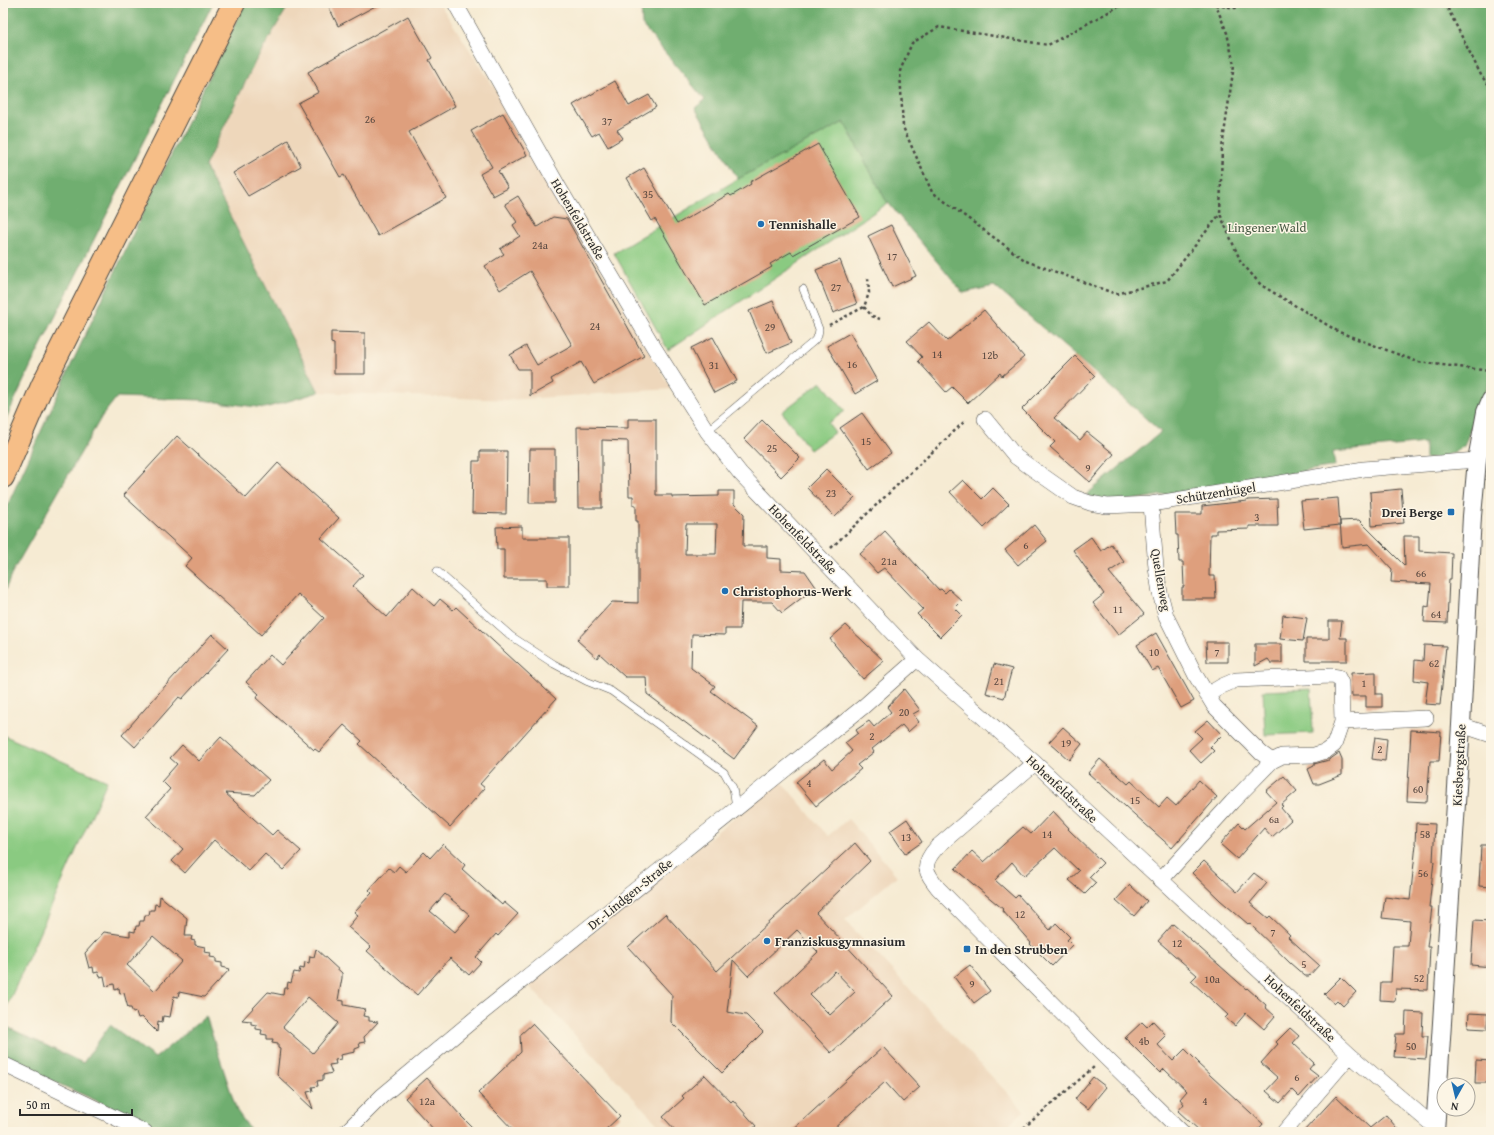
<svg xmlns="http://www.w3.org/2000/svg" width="1494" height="1135" viewBox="0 0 1494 1135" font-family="'Gentium Book Plus',serif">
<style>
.built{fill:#eed7bb}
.green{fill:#8aca81;stroke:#5a7a56}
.forest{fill:#6fae6f;stroke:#4d6c4d}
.building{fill:#de9f7d;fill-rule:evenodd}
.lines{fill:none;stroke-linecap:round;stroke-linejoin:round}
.service-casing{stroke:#494844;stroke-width:8}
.minor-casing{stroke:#494844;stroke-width:16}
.tertiary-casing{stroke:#494844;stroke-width:20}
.primary-casing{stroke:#494844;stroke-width:24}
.path{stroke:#494844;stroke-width:2.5;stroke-dasharray:3 3;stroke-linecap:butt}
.service{stroke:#fff;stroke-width:7}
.minor{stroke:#fff;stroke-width:15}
.tertiary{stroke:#fff;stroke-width:18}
.primary{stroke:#f6be87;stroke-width:22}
.poi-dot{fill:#1f6fb2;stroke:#fcf5e5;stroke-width:1.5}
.labels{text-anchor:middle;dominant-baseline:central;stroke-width:3;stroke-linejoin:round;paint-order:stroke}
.number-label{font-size:11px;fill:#584840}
.street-label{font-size:13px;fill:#2b2b2b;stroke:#fcf5e5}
.poi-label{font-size:13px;font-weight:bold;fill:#2b2b2b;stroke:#fcf5e5;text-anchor:start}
.park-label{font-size:13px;fill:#485b45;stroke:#fcf5e5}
</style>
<rect width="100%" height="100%" fill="#fcf5e5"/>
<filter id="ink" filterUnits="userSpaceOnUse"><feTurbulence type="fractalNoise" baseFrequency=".025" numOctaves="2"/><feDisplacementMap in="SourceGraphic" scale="8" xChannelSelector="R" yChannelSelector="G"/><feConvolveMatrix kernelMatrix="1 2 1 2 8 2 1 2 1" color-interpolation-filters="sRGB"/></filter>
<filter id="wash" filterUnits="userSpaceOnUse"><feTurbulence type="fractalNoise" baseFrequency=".012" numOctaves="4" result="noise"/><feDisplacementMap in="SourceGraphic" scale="16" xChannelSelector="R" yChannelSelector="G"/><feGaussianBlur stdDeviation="0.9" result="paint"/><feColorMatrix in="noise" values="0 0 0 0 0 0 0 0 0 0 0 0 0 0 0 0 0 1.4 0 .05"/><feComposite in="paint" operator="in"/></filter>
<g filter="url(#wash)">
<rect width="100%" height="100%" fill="#f6ebd3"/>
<path class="built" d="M290 3H439L496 90 671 389 508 400 319 392 205 166 255 62Z
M780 780 828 836 848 819 897 876 845 920 1024 1111 1001 1132H665L529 986Z"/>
<path class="green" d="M844 122 888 203 668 350 614 253 738 179Z
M821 382 845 411 828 423 835 432 810 450 782 412Z
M1311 689 1313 733 1265 735 1263 691Z
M3 735 107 781 3 1015Z"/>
<path class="forest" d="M3 3H213L33 361 3 425Z
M245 3H290L255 62 205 166 319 392 265 408 201 400 117 397 102 416 13 571 3 595V515L72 363 142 215Z
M641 3H1491V377L1464 446 1443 458 1425 459V443L1333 452 1335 466 1109 504 1086 495 1161 432 1088 367 994 286 963 293 885 199 844 122 738 179 695 108 705 100 642 25Z
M206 1016 237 1111 252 1132H156L151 1127 104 1104 3 1059V1025L83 1063 110 1025 155 1058Z"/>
<g id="blocks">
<path class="building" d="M327 3H381L338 26Z
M408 16 432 58 429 60 455 106 409 132 446 198 378 236 344 175 340 177 298 103 319 92 308 72Z
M615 81 629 106 649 95 656 107 617 130 623 138 608 147 599 132 592 136 573 105Z
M503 113 527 155 498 171 508 188 493 196 480 174 492 167 471 131Z
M288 140 301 166 248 196 233 173Z
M818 144 860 217 793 255 791 252 770 264 772 267 705 305 655 219 652 221 627 178 644 168 677 224 729 194 731 196 751 184 750 182Z
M518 196 537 227 553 217 567 219 644 356 594 384 581 362 551 379 553 383 530 396V369H518L510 355 526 346 537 365 572 345 530 271 500 290 485 266 504 254 500 249 520 236 513 225 517 222 505 204Z
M891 225 916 276 892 287 868 236Z
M840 260 857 304 833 313 816 270Z
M773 301 791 343 767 353 749 311Z
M984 310 1024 357 1002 376 1000 373 968 403 952 387 946 392 918 361 922 357 907 341 929 322 947 341Z
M331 332 365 333V374H334V344L331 343Z
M850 333 877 381 855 394 827 346Z
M713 337 737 381 714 393 691 348Z
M1075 356 1095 376 1054 418 1080 440 1087 432 1114 454 1090 482 1050 447 1055 442 1022 409Z
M862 413 891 453 869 469 840 428Z
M628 419H656V495H672V497L719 496V491H734V504L744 514 743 546H767V558L781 559V570L805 571 816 587 782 613 772 602H741L740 629H725V635L692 634 691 668 715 686 711 691 758 726 734 759 647 694 646 677H625L600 654 597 658 577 640 612 602 638 603V521H636V505H633V496H629L628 441 602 440V508H578L577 427 628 428ZM686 524H717L716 554H685Z
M762 420 800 458 781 477 744 439Z
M177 436 246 498 278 463 339 518 321 538 363 575 353 586 387 617 413 587 434 606 440 599 453 610 456 607 556 699 480 784 485 788 450 827 359 744 362 741 344 725 319 752 315 749 314 750 256 698 259 694 246 682 270 655 281 665 324 618 298 594 261 635 185 566 192 558 123 495Z
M530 449H555V503H529Z
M480 451H507L506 514 472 513 473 461H480Z
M826 469 855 498 835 517 807 488Z
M963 480 982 499 993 488 1009 504 984 528 950 492Z
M1401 489 1404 523 1372 526 1370 492Z
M1338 498 1340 525 1304 529 1301 501Z
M1277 499 1278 526H1249V529L1216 530V534H1210L1209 576H1215L1216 599H1182V587H1184L1183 562H1179L1178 535H1176L1175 514H1202V506L1247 501V500Z
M1359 520 1405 566 1404 536H1419V551L1452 553 1451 579H1449L1447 623 1424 622 1425 606 1429 607 1431 584 1391 582 1392 569 1369 544 1342 547 1340 521Z
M1034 525 1047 541 1018 565 1005 550Z
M522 526V538H569V586H547V579H504V549H497L496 527Z
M885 531 939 590 941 589 945 593 949 589 962 601 955 608 962 615 940 637 917 614 923 609 884 568 877 573 860 554Z
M1091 537 1101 551 1111 544 1124 562 1109 572 1144 614 1118 635 1093 603 1104 594 1073 550Z
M1283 615 1307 618 1303 641 1280 639Z
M1329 621H1342L1340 638H1347V661H1306V639H1329Z
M846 625 884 661 863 679 830 639Z
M1156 633 1194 701 1181 708 1158 668 1152 671 1137 645Z
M212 634 228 649 182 699 179 697 135 747 122 735 166 685Z
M1206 642H1228V662H1207Z
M1255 644H1282V663H1271L1268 659 1255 666Z
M1424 645 1446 646 1440 705 1425 704 1428 682 1414 680 1415 660 1423 661Z
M994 664 1012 669 1004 698 986 693Z
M1376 672V694H1382V707H1366V696H1352L1351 673Z
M904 689 920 710 913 714 919 722 908 732 902 725 872 749 874 752 857 765 861 769 816 806 796 782 824 759 832 769 852 751 845 743 858 733 856 730 869 721 874 727 891 712 887 707Z
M1208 720 1222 735 1210 747 1214 751 1201 763 1189 750 1202 738 1195 731Z
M1063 727 1082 744 1069 760 1049 742Z
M1411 730 1441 732 1439 761H1430L1427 802 1407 801Z
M221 737 269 780 255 795 225 793 272 835 277 830 301 851 283 870 265 854 249 871 214 840 185 873 172 861 183 849 146 816 170 789 162 781 177 764 170 758 182 745 199 761Z
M1375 737 1387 739 1385 761 1372 759Z
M1339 753 1342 760V775L1319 784H1314L1308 769 1314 766V764L1329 760Z
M1100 759 1128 784 1131 781 1159 807 1167 798 1176 806 1199 780 1217 797 1172 848 1088 773Z
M1284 776 1297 791 1281 805 1283 806 1281 808 1291 820 1272 837 1264 828 1237 859 1220 844 1239 823 1245 829 1276 802 1266 791Z
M1053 811 1069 828 1068 829 1103 863 1089 877 1096 883 1085 894 1069 880 1079 871 1055 848 1024 876 1012 862 995 880 1015 898 1018 895 1050 930 1056 923 1070 937 1067 940 1072 945 1052 966 1030 944 1031 943 1002 910 1003 909 955 869 972 851 984 862 1023 827 1031 834Z
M907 819 922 842 905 854 890 831Z
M1416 823 1435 824 1433 861H1434L1429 907H1432L1427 947H1430L1428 990 1396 989 1395 1001 1380 1000 1381 982H1391L1393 946H1408L1410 921 1382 918 1385 897 1410 900 1416 844H1415Z
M855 843 870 861 816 913 893 996 831 1053 775 993 818 952 797 930 748 976 733 960 727 1012 746 1015 763 1032 722 1073 671 1022 672 995 628 947 665 914 717 971ZM835 971 855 992 830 1015 810 995Z
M443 844 465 865 462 869 502 905 504 902 518 914 498 936 496 934 476 957 481 962 469 975 450 958 417 995 367 951 371 947 348 927 358 915 354 912 372 893 369 890 389 868 394 872 399 866 406 872 424 852 430 858ZM445 894 470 915 455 932 430 911Z
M1481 845H1491V887L1479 886Z
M1204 861 1237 892 1254 873 1267 883 1250 903 1268 918 1270 916 1290 935 1288 937 1319 965 1309 976H1305L1290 963 1249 923 1248 924 1220 900 1192 873Z
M1130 885 1147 901 1134 916 1116 900Z
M160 896 187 918 185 936H192L191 940 195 941V945L205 947 204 952 211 953 210 957 216 958V962L222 963V967L230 969 204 997 179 992 178 997 174 996 170 1017 163 1016 162 1022 158 1021 157 1032 142 1017 138 1018 136 1012 133 1013 131 1008H128L124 993 120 994 119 988 115 990 114 984 106 986 104 976 100 977 98 972 94 973 93 967 89 968 85 953 104 932 130 936V931L135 932 136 926H139L140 921H144L145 915H149L150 910H154L155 904 159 905ZM153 936 182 961 155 991 127 965Z
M1474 920 1491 921V967L1471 965Z
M1173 924 1246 989 1247 988 1266 1005 1265 1007 1275 1016 1264 1029 1246 1013 1235 1026 1225 1018 1228 1015 1191 981 1197 975 1158 941Z
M316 949 342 973V978L338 1000 344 1001V1005L365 1009 363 1016 369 1017V1021L378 1022 364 1037 365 1042 359 1043 360 1047 355 1049V1052L340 1055 341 1059 335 1060 336 1064 329 1065 332 1073 323 1075V1080L317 1081 318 1086 312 1087 313 1091 307 1092 313 1109 277 1075 280 1049 278 1048V1044L272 1043 273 1039H267V1035L261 1034 262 1030 256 1029V1025L251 1024V1021L242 1020 268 992 283 995 284 988H287L288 982 291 983 294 972 299 973 300 968 304 969 305 962 309 963 310 956 314 957ZM308 997 338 1023 313 1053 283 1027Z
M970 965 990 991 974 1003 954 977Z
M1341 977 1356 992 1343 1006 1337 1000 1334 1003 1324 994Z
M1406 1012 1423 1013 1422 1036H1428L1426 1059 1394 1057 1396 1034H1405Z
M1469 1013 1488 1014 1487 1029 1468 1028Z
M1153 1021 1166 1035 1157 1044 1173 1061 1185 1049 1199 1063 1198 1064 1263 1124 1256 1132H1201L1178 1111 1184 1104 1180 1099 1187 1091 1164 1069 1160 1073 1125 1038 1142 1022 1147 1027Z
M532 1024 620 1116 603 1132H515L478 1093 521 1052 520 1035Z
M1290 1028 1299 1036 1293 1043 1314 1063 1309 1069 1318 1076 1299 1097 1292 1090 1280 1103 1266 1091 1278 1078 1261 1063 1278 1044 1276 1042Z
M883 1047 920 1087 903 1102 885 1082 830 1132H790Z
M1476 1060 1491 1061V1083H1475Z
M705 1075 731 1102 733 1100 756 1126 749 1132H677L663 1117 684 1098 682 1096Z
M1093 1077 1106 1087 1088 1109 1075 1099Z
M427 1078 461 1116 477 1132H436L405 1098Z
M1336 1096 1370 1128 1386 1115 1400 1132H1303Z"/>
</g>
</g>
<g filter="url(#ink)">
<use href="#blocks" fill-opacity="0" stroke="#494844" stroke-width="1"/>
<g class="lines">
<g class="service-casing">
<path id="service" d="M707 431 814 341 818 336 819 329 803 289
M437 571 511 636 554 664 586 681 611 691 724 772 733 788 736 807"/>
</g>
<g class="minor-casing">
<path id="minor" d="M455 3 558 186 653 346 707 431 740 473 917 659 1035 763 1350 1055 1436 1128
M985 419 1016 457 1073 497 1090 503 1107 506 1151 504 1364 469 1477 460
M1151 504 1156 568 1160 593 1166 616 1196 676 1214 706 1261 753 1272 761
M1207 695 1222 686 1236 680 1331 676 1338 677 1341 683 1342 722
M1461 725 1491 735
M1035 763 937 847C921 865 925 871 938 888L1105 1057 1182 1132
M1161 880 1232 802 1272 761 1282 756 1314 755 1326 751 1334 745 1342 722 1426 718
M3 1064 145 1132
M346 1132 382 1096 478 1016 863 707 917 659
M1284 1132 1350 1055"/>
</g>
<g class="tertiary-casing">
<path id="tertiary" d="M1435 1132 1461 725 1472 516 1477 460 1486 412 1491 400"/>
</g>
<g class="primary-casing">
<path id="primary" d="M3 477 42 386 234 3"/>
</g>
<path class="path" d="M1125 3 1048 45 939 27 912 43 900 71 903 127 932 192 1026 261 1116 294 1167 281 1220 214
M1215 3 1227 33 1234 65 1222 148 1220 214 1241 262 1261 285 1339 332 1418 362 1491 371
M1445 3 1482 77 1491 87
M1216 5 1235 8 1259 3
M864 307 872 316 880 319
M829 325 864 307 869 293 868 277
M831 548 966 420
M1019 1132 1094 1067"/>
<use href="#service" class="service"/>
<use href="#minor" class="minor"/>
<use href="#tertiary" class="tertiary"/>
<use href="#primary" class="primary"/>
</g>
</g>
<g class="poi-dot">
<circle cx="761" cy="224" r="4"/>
<rect x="1447" y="508" width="8" height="8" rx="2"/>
<circle cx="725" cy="591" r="4"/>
<circle cx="767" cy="941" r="4"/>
<rect x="963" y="945" width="8" height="8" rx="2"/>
</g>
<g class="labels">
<g class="number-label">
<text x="370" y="119">26</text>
<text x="607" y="121">37</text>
<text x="648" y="194">35</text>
<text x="540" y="245">24a</text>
<text x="892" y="256">17</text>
<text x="836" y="287">27</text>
<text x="595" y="326">24</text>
<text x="770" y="327">29</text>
<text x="937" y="354">14</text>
<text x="990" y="355">12b</text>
<text x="852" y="364">16</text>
<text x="714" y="365">31</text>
<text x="866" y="441">15</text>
<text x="772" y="448">25</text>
<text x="1088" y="468">9</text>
<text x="831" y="493">23</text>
<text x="1257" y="517">3</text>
<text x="1026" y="545">6</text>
<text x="889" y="561">21a</text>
<text x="1421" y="573">66</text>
<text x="1118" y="609">11</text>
<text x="1436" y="614">64</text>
<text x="1154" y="652">10</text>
<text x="1217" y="652">7</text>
<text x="1434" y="663">62</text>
<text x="999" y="681">21</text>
<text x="1364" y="683">1</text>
<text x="904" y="712">20</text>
<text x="872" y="736">2</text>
<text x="1066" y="743">19</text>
<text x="1380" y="749">2</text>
<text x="809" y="783">4</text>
<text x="1418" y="789">60</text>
<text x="1135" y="800">15</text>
<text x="1274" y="819">6a</text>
<text x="1047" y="834">14</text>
<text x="1425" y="834">58</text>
<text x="906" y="837">13</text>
<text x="1423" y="873">56</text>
<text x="1020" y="914">12</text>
<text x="1273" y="932">7</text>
<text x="1177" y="943">12</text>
<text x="1304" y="964">5</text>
<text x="1419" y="978">52</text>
<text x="1212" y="979">10a</text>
<text x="972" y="984">9</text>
<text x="1144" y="1041">4b</text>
<text x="1411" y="1046">50</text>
<text x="1297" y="1077">6</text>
<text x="427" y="1101">12a</text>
<text x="1205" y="1101">4</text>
</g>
<g class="street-label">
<text transform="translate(578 219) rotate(59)">Hohenfeldstraße</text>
<text transform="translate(1216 493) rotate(-9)">Schützenhügel</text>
<text transform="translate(803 539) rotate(46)">Hohenfeldstraße</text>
<text transform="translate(1161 580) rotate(80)">Quellenweg</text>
<text transform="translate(1459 765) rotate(-87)">Kiesbergstraße</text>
<text transform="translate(1062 789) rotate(43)">Hohenfeldstraße</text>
<text transform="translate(630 894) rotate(-39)">Dr.-Lindgen-Straße</text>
<text transform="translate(1300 1008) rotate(43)">Hohenfeldstraße</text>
</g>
<g class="poi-label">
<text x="769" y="224">Tennishalle</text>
<text x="1443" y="512" text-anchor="end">Drei Berge</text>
<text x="733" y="591">Christophorus-Werk</text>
<text x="775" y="941">Franziskusgymnasium</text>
<text x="975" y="949">In den Strubben</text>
</g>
<g class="park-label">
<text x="1267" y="227">Lingener Wald</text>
</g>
</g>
<rect width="1494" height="1135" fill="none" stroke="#fcf5e5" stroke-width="16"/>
<g transform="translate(1456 1097) rotate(188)"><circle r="19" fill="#fcf5e5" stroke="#a8a49b"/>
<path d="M0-3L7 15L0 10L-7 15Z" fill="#1f6fb2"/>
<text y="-6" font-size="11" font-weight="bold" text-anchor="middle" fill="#2b2b2b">N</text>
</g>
<path d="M20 1109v6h112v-6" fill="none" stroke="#2b2b2b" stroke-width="2"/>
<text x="26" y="1109" font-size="12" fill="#2b2b2b" stroke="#fcf5e5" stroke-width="3" paint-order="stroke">50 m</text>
</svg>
